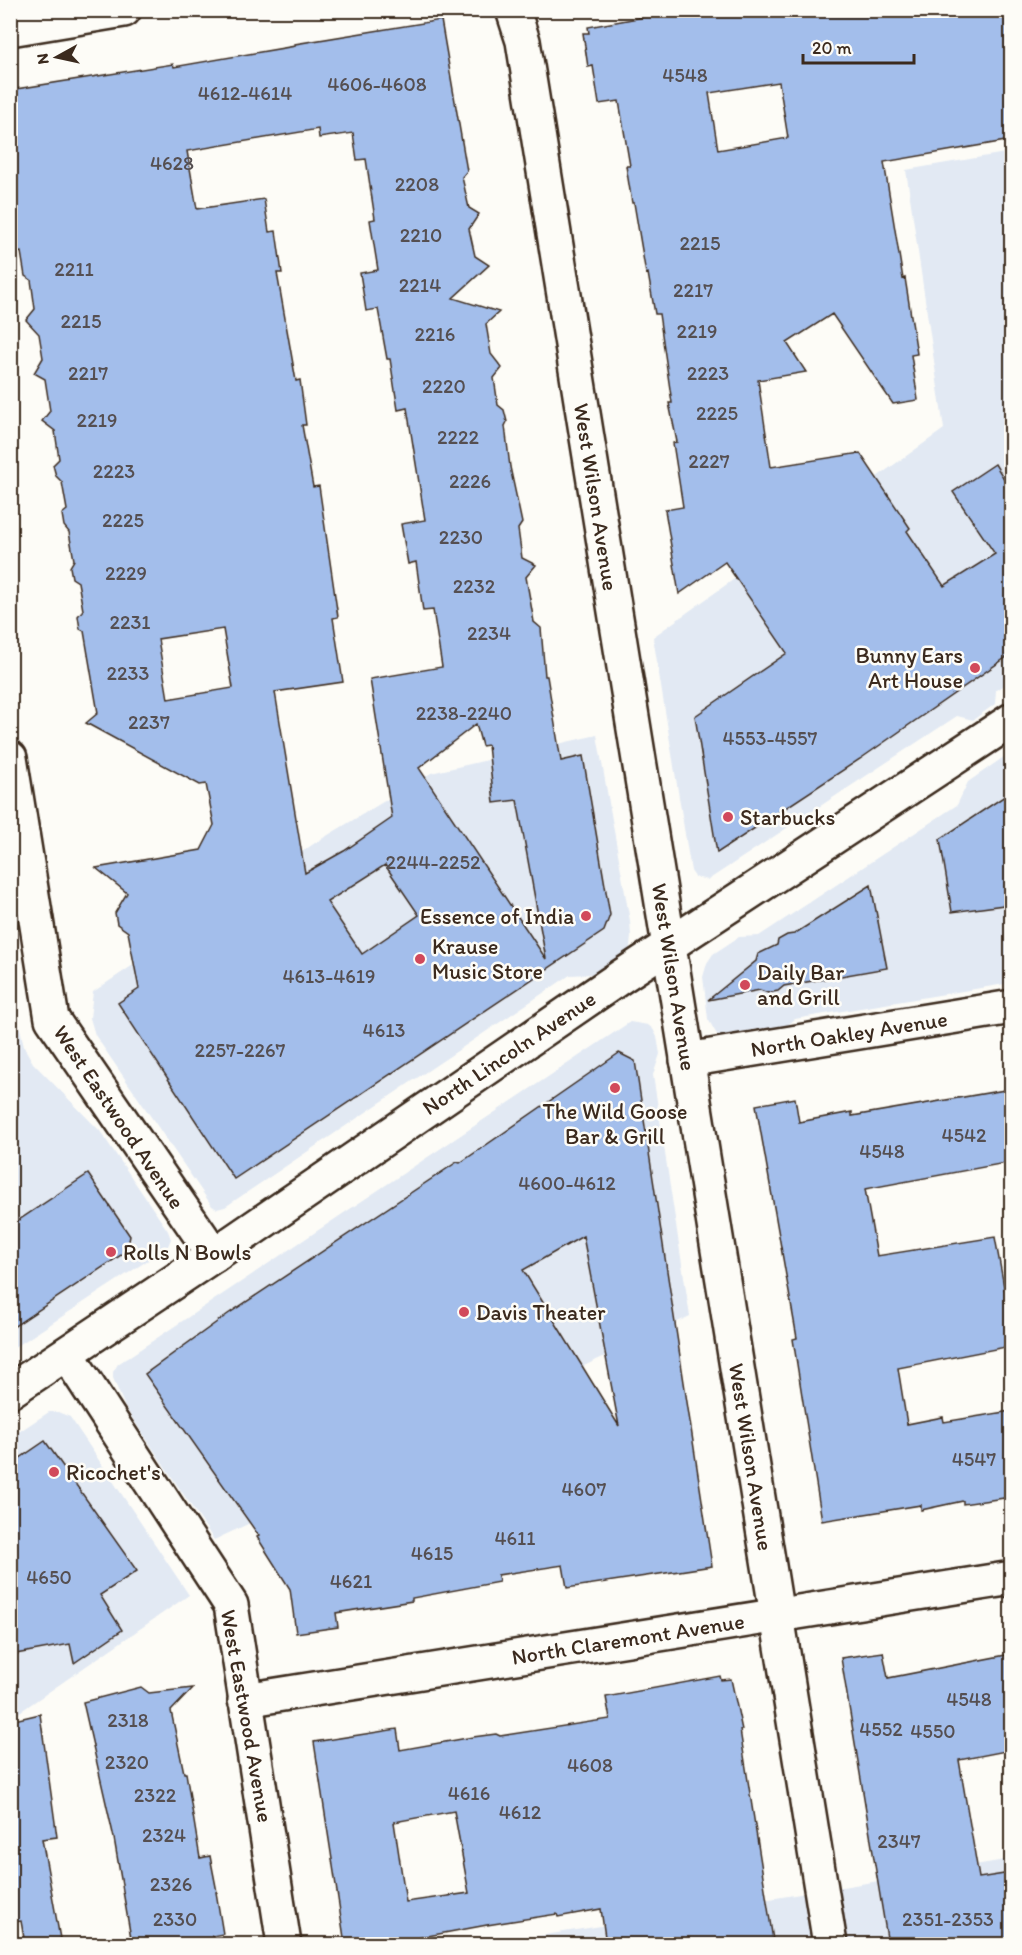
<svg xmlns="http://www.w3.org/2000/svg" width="1022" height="1955" viewBox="0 0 1022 1955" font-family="Itim,sans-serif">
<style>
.built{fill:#e2e9f3}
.building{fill:#a3beeb;stroke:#3b2a1e;stroke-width:1.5;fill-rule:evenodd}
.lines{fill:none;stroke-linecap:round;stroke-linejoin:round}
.minor-casing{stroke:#3b2a1e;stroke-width:38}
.tertiary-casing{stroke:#3b2a1e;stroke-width:38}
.secondary-casing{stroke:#3b2a1e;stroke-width:38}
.minor{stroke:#fdfcf7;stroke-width:33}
.tertiary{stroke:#fdfcf7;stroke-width:33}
.secondary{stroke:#fdfcf7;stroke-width:33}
.poi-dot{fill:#d1495b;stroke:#fdfcf7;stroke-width:2}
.labels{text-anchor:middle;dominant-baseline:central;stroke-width:5;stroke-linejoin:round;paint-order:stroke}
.number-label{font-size:20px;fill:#554f51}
.street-label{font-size:22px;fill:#3b2a1e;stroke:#fdfcf7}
.poi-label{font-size:22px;fill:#3b2a1e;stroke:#fdfcf7;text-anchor:start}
</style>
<rect width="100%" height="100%" fill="#fdfcf7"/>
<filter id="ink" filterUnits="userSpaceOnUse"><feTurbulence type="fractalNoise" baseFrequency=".0167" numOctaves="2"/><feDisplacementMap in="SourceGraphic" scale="12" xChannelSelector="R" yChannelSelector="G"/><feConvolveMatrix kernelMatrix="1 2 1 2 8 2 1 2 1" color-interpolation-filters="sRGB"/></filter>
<g filter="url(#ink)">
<path class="built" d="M1011 152 1012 680 996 690 995 704 973 720 957 716 708 880 695 877 691 871 653 637 944 429 906 170Z
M597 735 630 921 631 936 630 947 628 951 591 974 570 975 225 1207 217 1209 212 1206 95 1035 90 1018 93 992 315 843 431 773Z
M1011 752V983L795 1019 777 1034 723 1040 716 1033 708 1019 703 977 707 963 713 954 739 937 759 936 957 805 968 782Z
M10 981 24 1047 33 1063 100 1131 168 1231 171 1239 168 1246 162 1251 11 1350Z
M630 1022 648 1025 653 1029 657 1037 660 1054 653 1075 690 1316 214 1540 125 1407 113 1378V1372L118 1364Z
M49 1412H58L70 1417 189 1595 11 1718V1437Z
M1011 1859V1944H488L770 1899Z"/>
<path class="building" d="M657 10H1011V140L884 162 903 279 905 278 917 354 911 355 918 400 893 404 832 314 787 343 806 372 758 380 771 467 860 453 910 528 907 531 944 586 995 554 953 492 995 464 1011 490V654L860 759 717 853 695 716 787 653 725 562 679 594 665 510 683 507 673 443 677 442 669 403H672L659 314H655L648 273 646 274 634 203H632L626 166H630L619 101 599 104 593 66 588 67 583 33H589L588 27 654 15ZM779 82 788 138 718 150 709 93Z
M441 20 467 171 462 177 469 208 479 214 469 229 475 256 489 265 453 298 499 312 486 324 491 354 502 368 494 378 498 405 504 410 507 422 505 426 510 467 522 523 518 529 522 558 536 565 526 577 534 622 541 628 545 676H547L561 761 583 756 610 915 604 931 234 1179 118 1003 139 989 128 932 117 924 115 913 127 893 96 868 201 850 214 825 206 784 200 785 86 723 98 713 84 631 80 629 78 616 83 610 78 582 72 578 70 567 74 560 69 532 64 526 62 514 67 510 62 482 56 476 53 465 59 459 55 431 42 421 50 411 45 379 34 373 43 358 39 334 26 320 35 309 31 280 25 276 21 252 10 254V90L173 64 174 67 295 46V44ZM318 129 319 138 353 133 357 160 366 159 375 219 370 220 378 270 360 273 366 311 378 309 387 359H390L398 410 407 408 425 520 401 524 408 564 416 562 423 611 433 610 442 667 370 679 392 818 344 851 305 873 275 692 343 682 333 618 338 617 319 486 313 487 302 425H306L300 380 296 381 277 273H282L276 231 269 232 264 199 197 209 187 151ZM223 629 233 688 168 699 158 639ZM476 724 482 746 488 745 494 803 517 800 546 959 419 768ZM385 865 419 915 362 954 327 902Z
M1011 792V904L952 912 940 839Z
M871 885 887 968 784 986 778 991 768 993 760 990 708 1000 756 961 758 954 777 945 778 940 787 935 794 934Z
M619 1053 635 1061 712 1566 567 1588 563 1565 498 1575 499 1582 412 1598V1601L336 1613 338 1627 296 1633 290 1589 257 1537 259 1536 145 1374 228 1314 457 1162 460 1163ZM583 1236 619 1426 523 1270Z
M1011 1089V1162L865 1189 877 1256 995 1237 1011 1325V1346L898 1368 907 1424 943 1417 944 1422 1011 1411V1497L963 1504V1501L921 1510V1505L822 1521 793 1339 797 1338 756 1105 795 1098 799 1122 852 1112V1116Z
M88 1174 130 1236 127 1251 10 1329V1226Z
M45 1441 137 1571 100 1595 122 1630 74 1663 70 1644 10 1655V1465Z
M883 1652 888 1678 1011 1654V1750L959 1760 979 1878 1011 1873V1944H888L841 1658Z
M720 1676 721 1680 731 1679 742 1730H740L773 1940 763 1941V1944H606L601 1909 558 1917 557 1914 487 1925 385 1944H345L314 1742 397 1729 400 1750 473 1737 496 1734 500 1736 610 1719 606 1697ZM454 1811 469 1893 406 1902 394 1822Z
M141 1687 149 1693 193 1688 171 1711 184 1773H186L200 1858 210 1856 217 1892H216L223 1934 212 1936 213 1944H132L114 1838 83 1702Z
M40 1714 57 1837 42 1839 61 1944H25L21 1921 14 1922 10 1901V1721Z"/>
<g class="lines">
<g class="minor-casing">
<path id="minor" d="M10 29 124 10
M10 758 52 1019 214 1255
M687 1060 1012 1007
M67 1354 231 1605 284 1944
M245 1700 1012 1578"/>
</g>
<g class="tertiary-casing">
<path id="tertiary" d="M513 10 523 41 830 1944"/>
</g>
<g class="secondary-casing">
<path id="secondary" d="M10 1391 214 1255 622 976 1012 720"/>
</g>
<use href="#minor" class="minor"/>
<use href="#tertiary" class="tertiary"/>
<use href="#secondary" class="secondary"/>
</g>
</g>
<g class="poi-dot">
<circle cx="975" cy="668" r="6"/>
<circle cx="728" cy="817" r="6"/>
<circle cx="586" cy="916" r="6"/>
<circle cx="420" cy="959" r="6"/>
<circle cx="745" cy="985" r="6"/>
<circle cx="615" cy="1088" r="6"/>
<circle cx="111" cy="1252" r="6"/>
<circle cx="464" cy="1312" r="6"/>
<circle cx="54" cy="1472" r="6"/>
</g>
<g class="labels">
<g class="number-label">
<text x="685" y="75">4548</text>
<text x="377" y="84">4606-4608</text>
<text x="245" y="93">4612-4614</text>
<text x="172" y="163">4628</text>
<text x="417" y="184">2208</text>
<text x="421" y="235">2210</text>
<text x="700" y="243">2215</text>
<text x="74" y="269">2211</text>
<text x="420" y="285">2214</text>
<text x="693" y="290">2217</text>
<text x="81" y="321">2215</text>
<text x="697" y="331">2219</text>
<text x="435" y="334">2216</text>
<text x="88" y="373">2217</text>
<text x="708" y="373">2223</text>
<text x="444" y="386">2220</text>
<text x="717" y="413">2225</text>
<text x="97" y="420">2219</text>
<text x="458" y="437">2222</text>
<text x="709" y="461">2227</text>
<text x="114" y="471">2223</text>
<text x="470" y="481">2226</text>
<text x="123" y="520">2225</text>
<text x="461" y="537">2230</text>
<text x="126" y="573">2229</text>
<text x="474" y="586">2232</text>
<text x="130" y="622">2231</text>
<text x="489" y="633">2234</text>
<text x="128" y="673">2233</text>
<text x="464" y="713">2238-2240</text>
<text x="149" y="722">2237</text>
<text x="770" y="738">4553-4557</text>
<text x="433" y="862">2244-2252</text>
<text x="329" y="976">4613-4619</text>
<text x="384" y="1030">4613</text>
<text x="240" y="1050">2257-2267</text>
<text x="964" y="1135">4542</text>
<text x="882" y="1151">4548</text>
<text x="567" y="1183">4600-4612</text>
<text x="974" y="1459">4547</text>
<text x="584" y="1489">4607</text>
<text x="515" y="1538">4611</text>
<text x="432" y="1553">4615</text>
<text x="49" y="1577">4650</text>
<text x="351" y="1581">4621</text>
<text x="969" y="1699">4548</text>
<text x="128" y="1720">2318</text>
<text x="881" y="1729">4552</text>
<text x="933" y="1731">4550</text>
<text x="127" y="1762">2320</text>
<text x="590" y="1765">4608</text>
<text x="469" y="1793">4616</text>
<text x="155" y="1795">2322</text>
<text x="520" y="1812">4612</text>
<text x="164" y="1835">2324</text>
<text x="899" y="1841">2347</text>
<text x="171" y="1884">2326</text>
<text x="175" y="1919">2330</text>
<text x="948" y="1919">2351-2353</text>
</g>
<g class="street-label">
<text transform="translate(596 497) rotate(81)">West Wilson Avenue</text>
<text transform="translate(674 977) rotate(81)">West Wilson Avenue</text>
<text transform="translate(849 1034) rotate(-9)">North Oakley Avenue</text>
<text transform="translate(509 1053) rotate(-34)">North Lincoln Avenue</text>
<text transform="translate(119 1117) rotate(56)">West Eastwood Avenue</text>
<text transform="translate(751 1457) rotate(81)">West Wilson Avenue</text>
<text transform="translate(628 1639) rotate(-9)">North Claremont Avenue</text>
<text transform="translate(247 1716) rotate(80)">West Eastwood Avenue</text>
</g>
<g class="poi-label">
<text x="963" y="655" text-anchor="end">Bunny Ears<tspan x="963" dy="25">Art House</tspan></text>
<text x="740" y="817">Starbucks</text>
<text x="574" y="916" text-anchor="end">Essence of India</text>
<text x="432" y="946">Krause<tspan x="432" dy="25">Music Store</tspan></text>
<text x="757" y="972">Daily Bar<tspan x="757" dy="25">and Grill</tspan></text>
<text x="615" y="1111" text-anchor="middle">The Wild Goose<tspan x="615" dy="25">Bar &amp; Grill</tspan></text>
<text x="123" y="1252">Rolls N Bowls</text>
<text x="476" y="1312">Davis Theater</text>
<text x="66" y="1472">Ricochet's</text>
</g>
</g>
<rect width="1022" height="1955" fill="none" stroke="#fdfcf7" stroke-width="36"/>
<rect x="18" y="18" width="986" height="1919" fill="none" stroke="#3b2a1e" stroke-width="2" filter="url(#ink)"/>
<g transform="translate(57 57) rotate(262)" stroke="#fdfcf7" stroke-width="4.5" paint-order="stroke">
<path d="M0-4.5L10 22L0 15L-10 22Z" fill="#3b2a1e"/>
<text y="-9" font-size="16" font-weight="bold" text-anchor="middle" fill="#3b2a1e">N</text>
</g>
<path d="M803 54v9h111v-9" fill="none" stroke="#3b2a1e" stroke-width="3"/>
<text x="812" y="54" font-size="18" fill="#3b2a1e" stroke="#fdfcf7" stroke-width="4.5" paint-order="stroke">20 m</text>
</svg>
